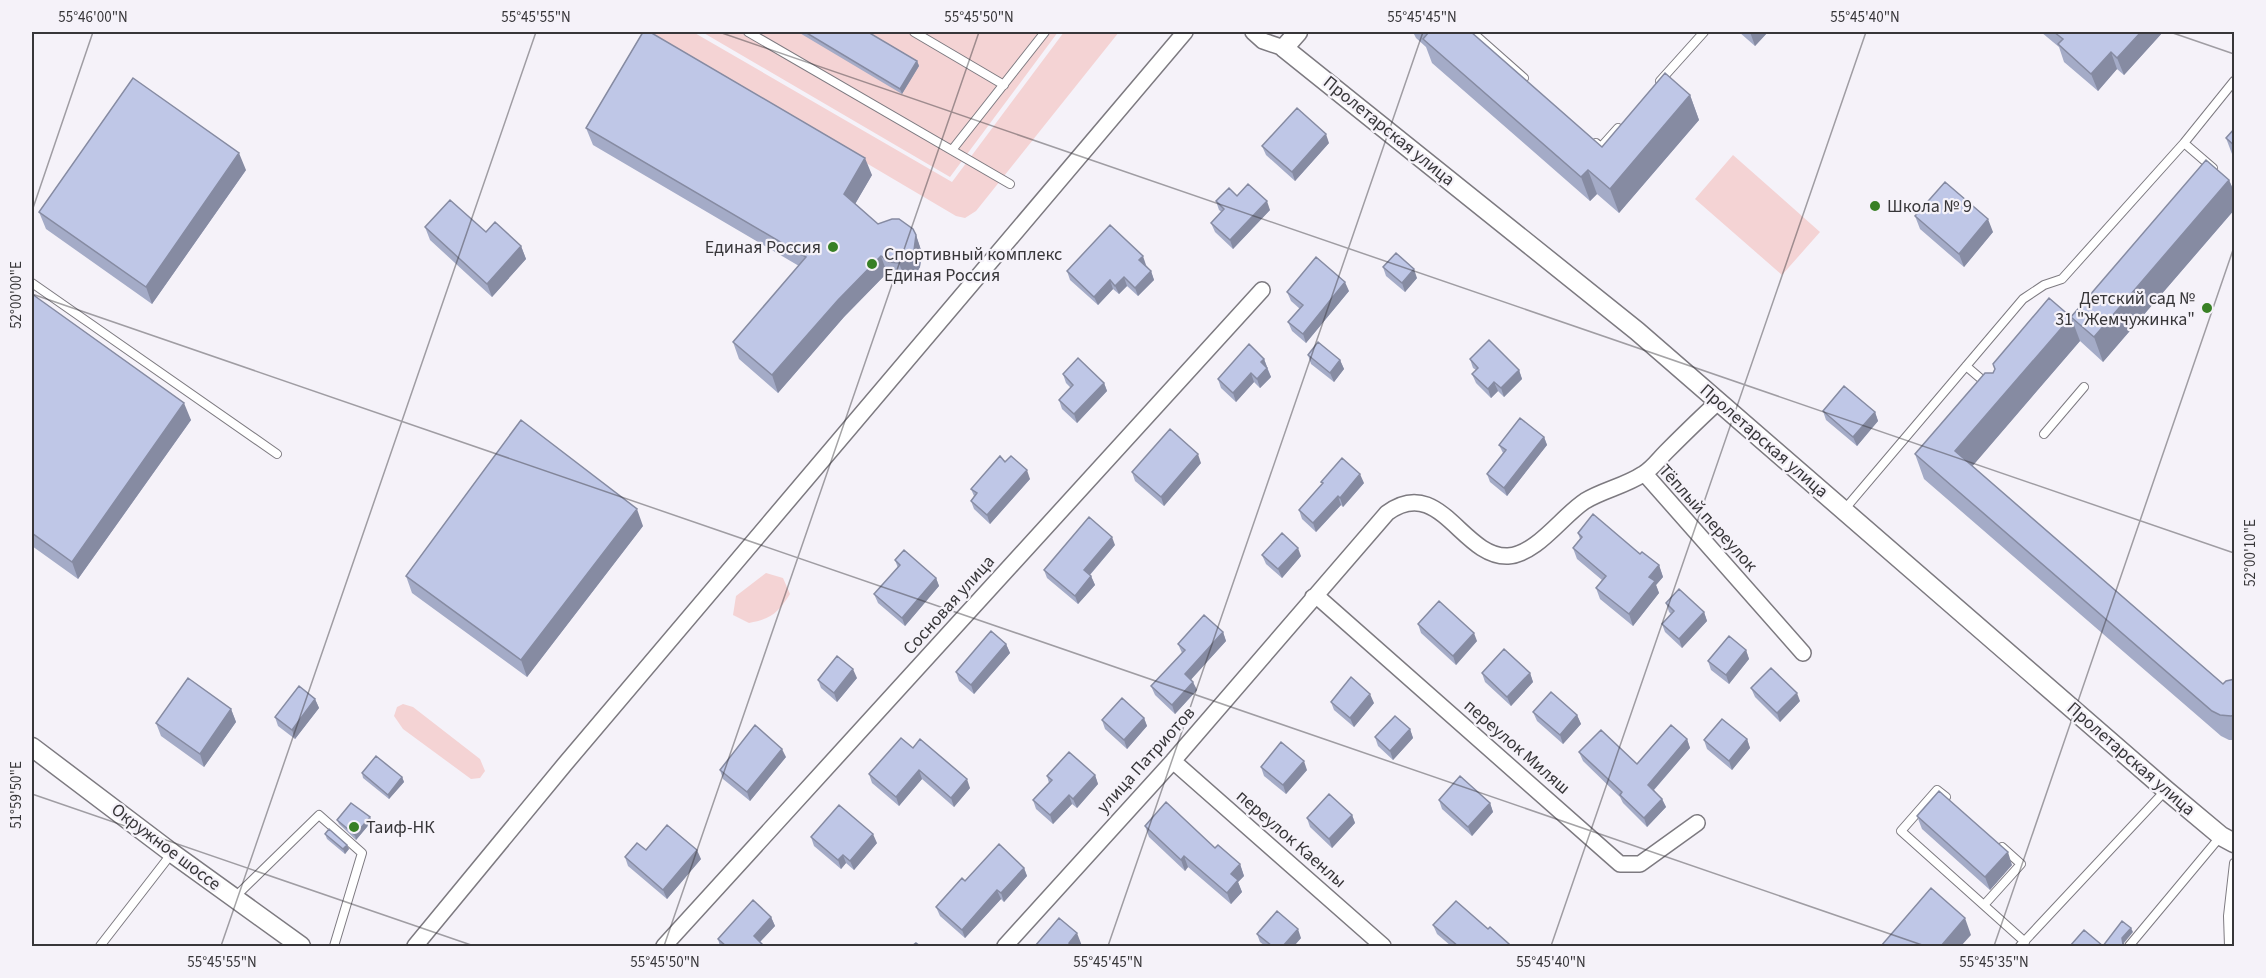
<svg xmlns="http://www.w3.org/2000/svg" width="2266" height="978" viewBox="0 0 2266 978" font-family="'Source Sans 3',sans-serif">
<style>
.green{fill:#f4d3d4}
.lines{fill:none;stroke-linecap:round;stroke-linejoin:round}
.service-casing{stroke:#7d7a80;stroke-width:10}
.minor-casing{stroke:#7d7a80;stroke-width:18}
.tertiary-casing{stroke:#7d7a80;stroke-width:21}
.service{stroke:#fff;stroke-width:8}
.minor{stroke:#fff;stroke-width:15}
.tertiary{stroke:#fff;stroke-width:18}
.wall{fill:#a4abc7}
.shaded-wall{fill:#868ba2}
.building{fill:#bfc7e7;stroke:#868ba2;stroke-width:1.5}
.ticks{fill:none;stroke:#373639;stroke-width:1.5;stroke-opacity:0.45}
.poi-dot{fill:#388025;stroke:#f5f2f9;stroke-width:2}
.labels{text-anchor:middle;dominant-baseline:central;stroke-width:4.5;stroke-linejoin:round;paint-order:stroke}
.street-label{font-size:18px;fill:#373639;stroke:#f5f2f9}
.poi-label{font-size:18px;fill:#373639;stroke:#f5f2f9;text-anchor:start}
.neatline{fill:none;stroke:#373639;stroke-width:2}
.ticks-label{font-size:15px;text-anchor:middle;fill:#373639}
</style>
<rect width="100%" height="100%" fill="#f5f2f9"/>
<path class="green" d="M644 32H693L952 182 1064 32H1119L976 211 965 218 956 216Z
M702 32H1058L950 177Z
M1733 155 1820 232 1782 275 1695 199Z
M766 573 783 578 790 594C778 613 771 619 749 623L733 615 736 596Z
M403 704 413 707 480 759 485 771 480 778 471 779 403 729 394 716 397 707Z"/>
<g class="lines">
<g class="service-casing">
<path id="service" d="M748 32 1010 184
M914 32 1004 85
M1472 32 1524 78
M1660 81 1704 32
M1596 143 1601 147 1618 128
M2184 143 2213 168
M952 150 1045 32
M32 283 277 454
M1966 366 1987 384
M2044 434 2084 387
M1844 510 2023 299 2044 285 2062 279 2184 143 2234 81
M1946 797 1937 790 1901 831 2025 942
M234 898 319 815 362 853 334 946
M1984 905 2021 864 2002 847
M100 946 172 853
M2020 946 2165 791
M2129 946 2220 837
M2229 946 2228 916 2234 863"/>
</g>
<g class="minor-casing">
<path id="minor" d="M1253 32 1263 41 1284 48
M1645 474 1803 653
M1313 597 1320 599 1620 864H1640L1697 823
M1173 761 1383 946
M415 946 565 764 1185 32
M664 946 1262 290
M1005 946 1173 761 1387 513C1440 474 1462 558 1508 556 1537 554 1562 516 1585 501 1603 490 1625 486 1643 474 1652 469 1659 459 1666 452 1683 435 1700 418 1719 401"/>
</g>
<g class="tertiary-casing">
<path id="tertiary" d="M1298 32 1284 48 1637 331 2166 790 2221 836 2234 843
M32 747 172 853 301 946"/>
</g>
<use href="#service" class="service"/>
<use href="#minor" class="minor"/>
<use href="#tertiary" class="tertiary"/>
</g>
<path class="wall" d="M798 32H868L917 61 919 66 902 94Z
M1413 32H1471L1602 147 1690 95 1699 120 1619 213 1597 194 1590 201 1432 63 1426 47 1416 38Z
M1739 32H1768L1755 46Z
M2041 32H2163L2124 75 2117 69 2098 91 2064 62 2059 47Z
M586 128 872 175 855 204 878 224 916 235 922 253 920 267 917 272 905 280 895 279 887 273 844 317 778 393 739 359 733 342 799 266 593 145Z
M2235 128V162L2226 138Z
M1329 143 1295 181 1266 155 1262 146Z
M246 170 152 304 46 229 39 212Z
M2229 180 2235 194V209L2103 362 2080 341 1972 466 2223 684 2235 679V740H2229L2221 736 1924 479 1915 454 1993 373 2071 317Z
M1237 196 1270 210 1233 249 1215 232 1211 223 1222 212 1219 210 1216 201Z
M1915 216 1993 232 1964 267 1920 229Z
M425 227 486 232 521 246 526 259 492 297 430 240Z
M1146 265 1151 271 1154 280 1138 296 1127 286 1119 294 1113 289 1098 305 1070 280 1067 271Z
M1383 267 1417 278 1405 292 1386 276Z
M1349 291 1306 343 1292 331 1288 322 1300 309 1291 301 1287 292Z
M32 294 191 420 78 579 32 546Z
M1308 355 1340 360 1344 369 1334 382 1311 364Z
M1264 359 1271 377 1260 388 1254 382 1236 402 1221 388 1218 379Z
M1470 359 1519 370 1522 379 1504 397 1498 391 1491 398 1476 383 1472 374 1476 370 1473 368Z
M1063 374 1104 383 1107 391 1077 423 1062 409 1059 400 1071 388 1066 383Z
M1823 411 1875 412 1878 421 1857 446 1826 420Z
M1544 437 1547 445 1507 496 1490 482 1487 474 1503 453 1499 445Z
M1005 462 1030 479 990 524 974 509 971 501 974 496 971 489Z
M1201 463 1164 506 1135 481 1132 472Z
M1321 482 1364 483 1343 507 1341 505 1316 532 1302 519 1299 510 1322 484Z
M643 526 527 677 412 593 406 576Z
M1578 533 1640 554 1659 565 1663 577 1656 585 1659 593 1633 626 1600 599 1596 588 1602 580 1577 559 1573 548 1580 539Z
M1115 545 1090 575 1091 576 1095 585 1078 604 1047 578 1044 570Z
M1262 555 1301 556 1282 578 1266 564Z
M895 560 936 578 939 586 905 626 878 603 874 594 898 568Z
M1666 603 1704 612 1707 621 1682 648 1665 632 1662 624 1671 614 1669 612Z
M1418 624 1477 641 1456 665 1421 633Z
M1223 632 1226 641 1191 679 1197 690 1175 714 1155 695 1151 686 1182 653 1178 644Z
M1006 644 1010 653 974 694 959 681 956 672Z
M1746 650 1749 659 1729 684 1711 670 1708 661Z
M1482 673H1530L1533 682 1511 706 1485 682Z
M857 678 837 702 821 688 818 680Z
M1751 688 1800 701 1780 722 1755 697Z
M315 699 319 708 295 739 278 726 275 717Z
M1331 702 1374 703 1354 727 1334 710Z
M231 709 236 722 204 767 161 736 156 723Z
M1533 712 1577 715 1581 724 1563 744 1537 721Z
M1144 718 1147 726 1127 749 1105 729 1102 720Z
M1410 729 1413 738 1393 760 1378 746 1375 737Z
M1687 739 1690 748 1654 790 1662 799 1666 807 1647 827 1623 803 1620 797 1583 761 1579 752 1637 764Z
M1747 739 1750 748 1732 770 1707 749 1704 740Z
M913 748 970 788 954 807 922 779 899 806 872 783 869 774Z
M786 757 750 801 723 779 720 770Z
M1261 767 1307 770 1286 794 1264 776Z
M362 773 402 777 404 782 389 799 363 778Z
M1095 775 1098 784 1077 808 1072 804 1053 824 1036 809 1033 800 1049 783 1047 776Z
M1439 800 1490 803 1493 812 1472 836 1442 809Z
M1352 815 1355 823 1332 848 1310 827 1307 818Z
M1917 816 2012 865 1990 890 1922 829Z
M337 820 372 821 356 840 339 824Z
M1145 826 1215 848 1240 864 1244 876 1238 882 1242 892 1231 904 1188 867 1185 871 1149 837Z
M325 834 347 845 349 849 345 854 327 839Z
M811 837 877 843 854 870 846 863 841 869 814 846Z
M646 850 701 859 667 899 628 866 625 857Z
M1024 868 1027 876 1004 902 1001 899 965 938 940 916 936 907 965 881Z
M771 917 775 926 760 942 765 946H720L718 939Z
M1433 925 1488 929 1510 946H1451L1437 934Z
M1257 934 1301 938 1294 946H1265L1260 942Z"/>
<path class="shaded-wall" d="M1750 32H1768L1755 46Z
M2141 32H2163L2124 75 2117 58Z
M2111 52 2117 69 2098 91 2091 74Z
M917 61 919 66 902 94 900 89Z
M1690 95 1699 120 1619 213 1610 189Z
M1326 134 1329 143 1295 181 1292 172Z
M239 153 246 170 152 304 146 287Z
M865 158 872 175 851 211 844 194Z
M1588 170 1597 194 1590 201 1581 177Z
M2229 180 2235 194V209L2103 362 2094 337Z
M1267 201 1270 210 1233 249 1230 240Z
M1988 219 1993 232 1964 267 1959 254Z
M916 235 922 253 920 267 917 272 905 280 899 263Z
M521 246 526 259 492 297 487 284Z
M881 256 887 273 844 317 778 393 772 375 838 300Z
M1143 256 1146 265 1143 269 1139 260Z
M1414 269 1417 278 1405 292 1402 283Z
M1151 271 1154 280 1138 296 1135 288Z
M1124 277 1127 286 1119 294 1115 286Z
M1110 280 1113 289 1098 305 1094 297Z
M1345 282 1349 291 1306 343 1303 334Z
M2071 317 2080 341 1964 476 1955 451Z
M1264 359 1267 367 1261 362Z
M1340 360 1344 369 1334 382 1330 373Z
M1267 368 1271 377 1260 388 1257 379Z
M1519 370 1522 379 1504 397 1501 388Z
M1251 373 1254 382 1236 402 1233 393Z
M1494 382 1498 391 1491 398 1488 389Z
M1104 383 1107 391 1077 423 1074 414Z
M184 403 191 420 78 579 72 562Z
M1875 412 1878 421 1857 446 1853 437Z
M1544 437 1547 445 1507 496 1504 488Z
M1198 454 1201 463 1164 506 1161 497Z
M1027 470 1030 479 990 524 987 515Z
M1360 474 1364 483 1343 507 1340 498Z
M1338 496 1341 505 1316 532 1313 523Z
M637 509 643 526 527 677 521 660Z
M1112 537 1115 545 1087 578 1084 570Z
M1298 548 1301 556 1282 578 1278 569Z
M1659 565 1663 577 1656 585 1659 593 1633 626 1629 614 1649 577Z
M1091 576 1095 585 1078 604 1075 596Z
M936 578 939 586 905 626 902 618Z
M1704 612 1707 621 1682 648 1679 639Z
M1223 632 1226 641 1188 683 1185 674Z
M1474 633 1477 641 1456 665 1453 656Z
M1006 644 1010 653 974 694 971 685Z
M1746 650 1749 659 1729 684 1726 675Z
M853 669 857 678 837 702 834 693Z
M1530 673 1533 682 1511 706 1507 697Z
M1193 682 1197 690 1175 714 1172 705Z
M1797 693 1800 701 1780 722 1777 713Z
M1370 694 1374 703 1354 727 1350 718Z
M315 699 319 708 295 739 292 730Z
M231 709 236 722 204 767 200 754Z
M1577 715 1581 724 1563 744 1560 735Z
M1144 718 1147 726 1127 749 1124 740Z
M1410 729 1413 738 1393 760 1390 751Z
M1687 739 1690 748 1651 793 1648 785Z
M1747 739 1750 748 1732 770 1729 761Z
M782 749 786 757 750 801 747 792Z
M1304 761 1307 770 1286 794 1283 785Z
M919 770 922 779 899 806 896 797Z
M1095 775 1098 784 1077 808 1073 799Z
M402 777 404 782 389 799 388 795Z
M967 779 970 788 954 807 951 798Z
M1069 795 1072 804 1053 824 1050 815Z
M1662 799 1666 807 1647 827 1644 818Z
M1490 803 1493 812 1472 836 1468 827Z
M1352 815 1355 823 1332 848 1329 839Z
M370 817 372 821 356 840 355 835Z
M873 834 877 843 854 870 850 861Z
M347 845 349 849 345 854 343 849Z
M697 850 701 859 667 899 663 890Z
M2008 852 2012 865 1990 890 1985 877Z
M843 855 846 863 841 869 838 860Z
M1184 856 1188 867 1185 871 1181 860Z
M1240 864 1244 876 1238 882 1242 892 1231 904 1227 893 1231 874Z
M1024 868 1027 876 1004 902 1001 893Z
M997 890 1001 899 965 938 962 930Z
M771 917 775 926 757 945 754 936Z
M1965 918 1971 935 1961 946H1941Z
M2131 928 2133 932 2124 943V946H2122V938Z
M1298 929 1301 938 1294 946H1283Z
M1077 933 1082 946H1070L1069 943Z"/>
<path class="building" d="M643 32H650L865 158 844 194 878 224 892 219H899L913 229 916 235 914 250 910 255 899 263 889 262 881 256 838 300 772 375 733 342 806 257 586 128Z
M805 32H868L917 61 900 89Z
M1427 32H1471L1602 147 1665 73 1690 95 1610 189 1588 170 1581 177 1423 39 1428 33Z
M2054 32H2141L2117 58 2111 52 2091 74 2058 44 2063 39Z
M133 78 239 153 146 287 39 212Z
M1297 108 1326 134 1292 172 1262 146Z
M2235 128V146L2226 138Z
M2206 160 2229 180 2094 337 2071 317Z
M1945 182 1988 219 1959 254 1915 216Z
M1248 184 1267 201 1230 240 1211 223 1224 209 1216 201 1229 188 1237 196Z
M450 200 486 232 495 222 521 246 487 284 425 227Z
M1110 225 1143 256 1139 260 1151 271 1135 288 1124 277 1115 286 1110 280 1094 297 1067 271Z
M1396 253 1414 269 1402 283 1383 267Z
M1316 257 1345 282 1303 334 1288 322 1303 305 1287 292Z
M32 294 184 403 72 562 32 533Z
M2049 298 2071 317 1955 451 2223 684 2226 681 2235 679V715L2231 716 2220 715 2212 711 1915 454 1985 373H1993L1995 369 1993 364Z
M1489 340 1519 370 1501 388 1494 382 1488 389 1472 374 1478 368 1470 359Z
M1318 342 1340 360 1330 373 1308 355Z
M1249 344 1264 359 1261 362 1267 368 1257 379 1251 373 1233 393 1218 379Z
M1078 358 1104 383 1074 414 1059 400 1073 385 1063 374Z
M1844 386 1875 412 1853 437 1823 411Z
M1520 418 1544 437 1504 488 1487 474 1506 450 1499 445Z
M521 420 637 509 521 660 406 576Z
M1170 429 1198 454 1161 497 1132 472Z
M1000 456 1005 462 1011 456 1027 470 987 515 971 501 977 493 971 489Z
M1342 458 1360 474 1340 498 1338 496 1313 523 1299 510 1323 483 1321 482Z
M1593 514 1640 554 1642 552 1659 565 1649 577 1655 581 1629 614 1596 588 1606 576 1573 548 1582 537 1578 533Z
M1089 517 1112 537 1084 570 1091 576 1075 596 1044 570Z
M1282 533 1298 548 1278 569 1262 555Z
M904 550 936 578 902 618 874 594 900 565 895 560Z
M1679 589 1704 612 1679 639 1662 624 1674 611 1666 603Z
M1439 601 1474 633 1453 656 1418 624Z
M1204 615 1223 632 1185 674 1193 682 1172 705 1151 686 1185 650 1178 644Z
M991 631 1006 644 971 685 956 672Z
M1729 636 1746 650 1726 675 1708 661Z
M1504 649 1530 673 1507 697 1482 673Z
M837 656 853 669 834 693 818 680Z
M1771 668 1797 693 1777 713 1751 688Z
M1351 677 1370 694 1350 718 1331 702Z
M188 678 231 709 200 754 156 723Z
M299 686 315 699 292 730 275 717Z
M1551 692 1577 715 1560 735 1533 712Z
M1122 698 1144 718 1124 740 1102 720Z
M1395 716 1410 729 1390 751 1375 737Z
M1722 719 1747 739 1729 761 1704 740Z
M755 725 782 749 747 792 720 770Z
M1671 725 1687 739 1648 785 1662 799 1644 818 1620 795 1622 792 1579 752 1601 730 1637 764Z
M901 738 913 748 920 739 967 779 951 798 919 770 896 797 869 774Z
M1281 742 1304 761 1283 785 1261 767Z
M1069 752 1095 775 1073 799 1069 795 1050 815 1033 800 1052 780 1047 776Z
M376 756 402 777 388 795 362 773Z
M1460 776 1490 803 1468 827 1439 800Z
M1939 791 2008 852 1985 877 1917 816Z
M1329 794 1352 815 1329 839 1307 818Z
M1166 802 1215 848 1218 845 1240 864 1231 874 1238 880 1227 893 1184 856 1181 860 1145 826Z
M351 803 370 817 355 835 337 820Z
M839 805 873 834 850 861 843 855 838 860 811 837Z
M667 825 697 850 663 890 625 857 637 843 646 850Z
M329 829 347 845 343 849 325 834Z
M999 844 1024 868 1001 893 997 890 962 930 936 907 962 878 965 881Z
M1931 888 1965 918 1941 946H1881Z
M753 900 771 917 754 936 764 946H726L718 939Z
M1456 901 1488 929 1490 927 1509 944 1508 946H1458L1433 925Z
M1277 911 1298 929 1283 946H1272L1257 934Z
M1059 918 1077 933 1069 943 1073 946H1035Z
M2122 921 2131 928 2122 938 2123 945 2122 946H2070L2084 930 2103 946Z
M916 943 920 946H912Z"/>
<path class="ticks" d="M719 32 2234 553M2170 32 2234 54M32 211 93 32M32 294 1925 946M32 794 474 946M221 946 536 32M664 946 979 32M1108 946 1423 32M1551 946 1866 32M1994 946 2234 247"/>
<g class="poi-dot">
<circle cx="1875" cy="206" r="6"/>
<circle cx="833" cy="247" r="6"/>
<circle cx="872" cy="264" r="6"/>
<circle cx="2207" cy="308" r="6"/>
<circle cx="354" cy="827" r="6"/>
</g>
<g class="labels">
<g class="street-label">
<text transform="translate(1389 131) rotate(39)">Пролетарская улица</text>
<text transform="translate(1764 441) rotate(41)">Пролетарская улица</text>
<text transform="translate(1708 518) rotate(48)">Тёплый переулок</text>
<text transform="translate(949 605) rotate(-48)">Сосновая улица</text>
<text transform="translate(1517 747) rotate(41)">переулок Миляш</text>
<text transform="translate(2131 759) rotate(41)">Пролетарская улица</text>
<text transform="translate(1146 760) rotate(-48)">улица Патриотов</text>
<text transform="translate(1291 839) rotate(41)">переулок Каенлы</text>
<text transform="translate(166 847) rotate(37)">Окружное шоссе</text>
</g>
<g class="poi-label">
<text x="1887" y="206">Школа № 9</text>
<text x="821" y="247" text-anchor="end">Единая Россия</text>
<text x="884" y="254">Спортивный комплекс<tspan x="884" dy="21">Единая Россия</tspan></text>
<text x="2195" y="298" text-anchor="end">Детский сад №<tspan x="2195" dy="21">31 "Жемчужинка"</tspan></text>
<text x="366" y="827">Таиф-НК</text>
</g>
</g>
<rect width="2266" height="978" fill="none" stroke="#f5f2f9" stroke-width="66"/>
<rect x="33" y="33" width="2200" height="912" class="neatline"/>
<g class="ticks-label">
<text x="93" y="22">55°46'00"N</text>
<text x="536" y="22">55°45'55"N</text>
<text x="979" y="22">55°45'50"N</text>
<text x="1422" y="22">55°45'45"N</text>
<text x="1865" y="22">55°45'40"N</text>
<text transform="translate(16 295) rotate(-90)" y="5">52°00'00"E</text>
<text transform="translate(2250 553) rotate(-90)" y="5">52°00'10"E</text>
<text transform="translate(16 795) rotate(-90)" y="5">51°59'50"E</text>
<text x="222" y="967">55°45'55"N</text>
<text x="665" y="967">55°45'50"N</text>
<text x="1108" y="967">55°45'45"N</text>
<text x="1551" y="967">55°45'40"N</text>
<text x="1994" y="967">55°45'35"N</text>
</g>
</svg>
